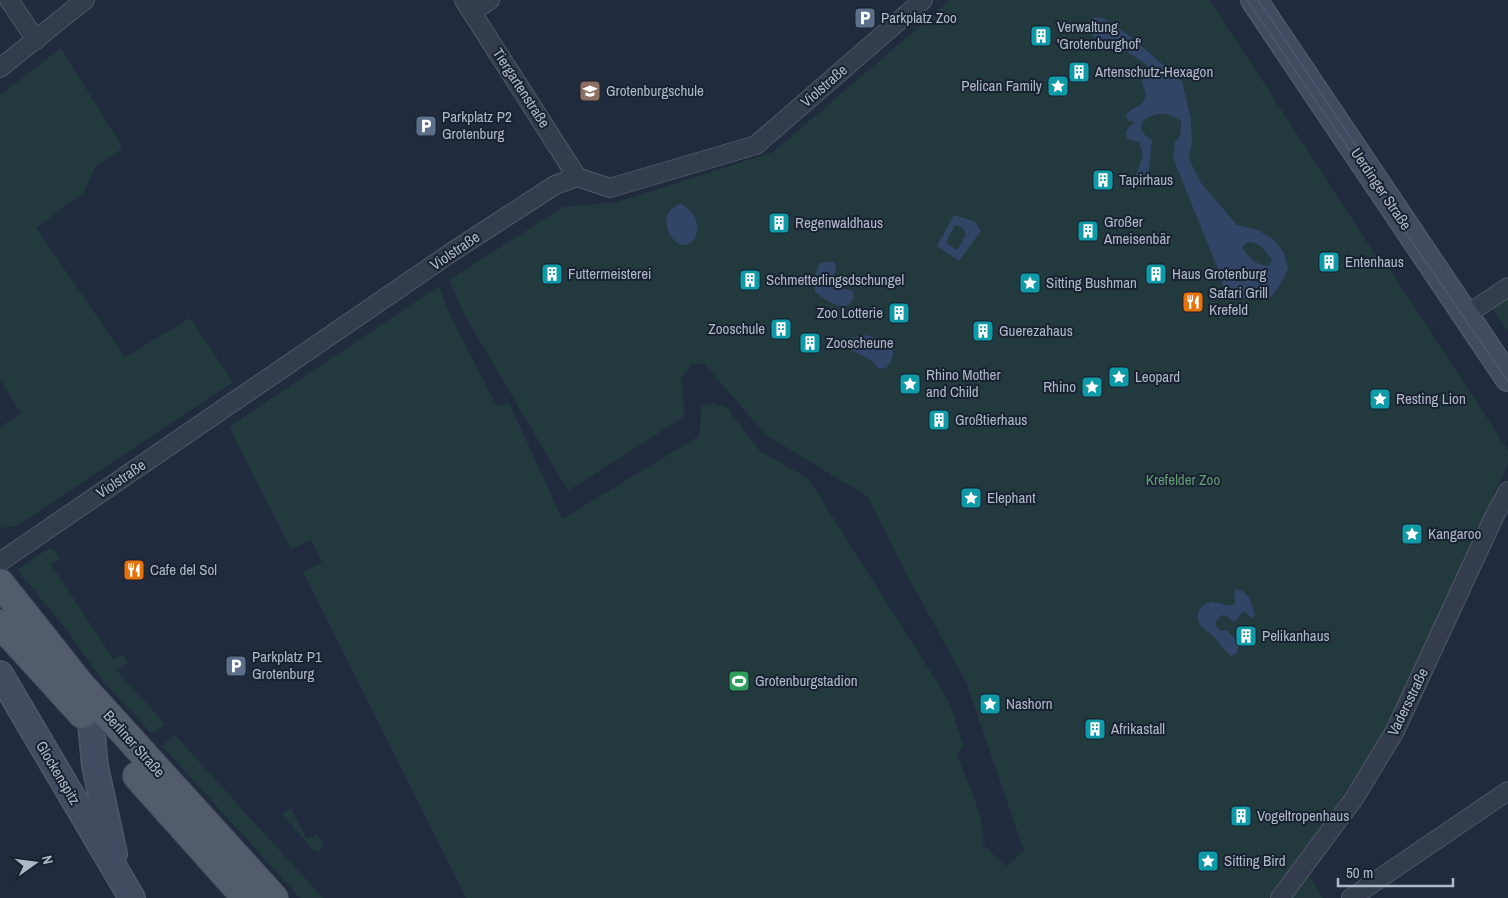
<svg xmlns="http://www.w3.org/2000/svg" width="1508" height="898" font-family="'Archivo Narrow',sans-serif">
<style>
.green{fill:#22393e}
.water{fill:#314566;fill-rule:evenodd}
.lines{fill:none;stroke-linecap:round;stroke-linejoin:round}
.street-casing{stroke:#4f5867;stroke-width:20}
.secondary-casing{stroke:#4f5867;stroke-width:28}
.primary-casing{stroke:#3d4656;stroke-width:30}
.street{stroke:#343d4d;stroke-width:18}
.secondary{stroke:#414c60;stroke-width:25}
.primary{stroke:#525c6d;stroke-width:28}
.tram{stroke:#556174;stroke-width:1}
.labels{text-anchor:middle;stroke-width:4;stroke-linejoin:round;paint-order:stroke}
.poi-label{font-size:15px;fill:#afb8c9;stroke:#192231;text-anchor:start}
.street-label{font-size:15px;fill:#afb8c9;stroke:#192231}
.park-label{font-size:15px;fill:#649c73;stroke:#192231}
</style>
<rect width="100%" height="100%" fill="#202b3d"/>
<g class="green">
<path d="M 950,0 L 1210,0 L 1380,262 L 1385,262 L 1508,450 L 1508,464 L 1391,722 L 1308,848 L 1269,898 L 466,898 L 303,572 L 322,562 L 311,540 L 291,549 L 229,427 L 439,286 L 452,319 L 497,406 L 509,402 L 562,519 L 699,436 L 701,406 L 714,403 L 727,408 L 760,451 L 808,478 L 949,701 L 963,745 L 957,755 C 966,779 987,821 983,845 L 1006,866 L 1024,851 L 966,682 L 908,577 L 868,497 L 766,435 L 704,364 L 692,364 L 681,379 L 685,416 L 568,491 L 464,314 L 449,280 L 563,207 L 617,202 L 773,152 Z"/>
<polygon points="61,48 123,148 96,166 83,193 36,228 125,357 190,318 233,382 17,526 0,528 0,427 21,413 0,380 0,95"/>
<polygon points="1508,296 1508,331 1491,307"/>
<polygon points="49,548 54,551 60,558 51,564 114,660 123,654 128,662 117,671 165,724 152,734 101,679 67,630 17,570"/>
<polygon points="175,735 323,898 300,898 162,746"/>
<polygon points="291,808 307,839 317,834 323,844 321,850 317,852 311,848 282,814"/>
<polygon points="1306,871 1323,898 1285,898"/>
</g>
<g class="water">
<path d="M 1094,17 L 1104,18 L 1131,37 L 1182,81 L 1191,120 L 1192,143 L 1189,159 L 1201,183 L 1237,225 L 1258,230 L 1274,240 L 1284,253 L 1288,268 L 1283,280 L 1272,296 L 1266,300 L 1242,298 L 1226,298 L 1220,274 L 1173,158 L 1175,142 L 1181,134 L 1181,121 C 1177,119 1173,116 1170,115 C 1152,110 1126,125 1152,140 L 1147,186 L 1137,187 L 1133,184 L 1143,155 L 1139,142 L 1130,140 L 1127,138 L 1126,132 L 1129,126 L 1134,124 L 1133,121 L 1128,121 L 1126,116 C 1131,106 1140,108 1144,100 C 1149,91 1140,85 1142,76 C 1142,73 1145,68 1147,65 L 1129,53 L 1095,38 L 1090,32 L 1089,24 ZM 1252,242 L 1262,247 L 1272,259 L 1269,266 C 1255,265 1249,258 1242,247 L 1246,243 Z"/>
<path d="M 681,204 C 693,210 703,226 694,239 C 679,262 648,213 681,204 Z"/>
<path d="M 954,215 L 974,221 L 981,231 L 959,261 L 937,246 ZM 955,225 L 963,228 L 966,235 L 957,250 L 946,243 Z"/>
<path d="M 833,261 L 836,265 C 833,280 832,289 851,290 L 854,295 C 849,318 826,300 815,292 C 813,281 815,273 820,263 Z"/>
<path d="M 862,335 C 881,336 906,348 886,368 L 879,369 L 871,360 L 851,350 L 849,343 L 852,338 Z"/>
<path d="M 1236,589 C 1250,591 1251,604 1255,615 L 1252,618 L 1244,611 L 1234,622 L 1227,616 L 1223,615 L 1219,617 L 1216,622 L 1217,628 L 1221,631 L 1227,630 L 1239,644 L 1237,653 L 1231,656 C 1224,650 1221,645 1215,638 C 1212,634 1207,632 1203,628 C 1195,620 1196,608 1207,603 C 1217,600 1225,607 1234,605 L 1235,601 L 1234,591 Z"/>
</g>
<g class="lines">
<g class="street-casing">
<g id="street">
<polyline points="9,0 36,40"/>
<polyline points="464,0 577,177"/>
<polyline points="472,12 490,0"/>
<polyline points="0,68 85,0"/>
<polyline points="1466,315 1508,287"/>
<polyline points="0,562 452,252 555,185 577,177 610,188 756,145 923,0"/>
<polyline points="1280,898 1353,800 1395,731 1495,515 1508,491"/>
<polyline points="1351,898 1508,791"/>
</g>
</g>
<g class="secondary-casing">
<g id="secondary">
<polyline points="1254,0 1508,378"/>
<polyline points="0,674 132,898"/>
<polyline points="82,693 91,724 95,766 114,854"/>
</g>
</g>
<g class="primary-casing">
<g id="primary">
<polyline points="0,583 80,684 274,898"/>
<polyline points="0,624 82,714"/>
<polyline points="137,776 246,898"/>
</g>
</g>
<use href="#street" class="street"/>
<use href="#secondary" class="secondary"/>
<use href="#primary" class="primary"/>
<g class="tram">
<polyline points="1247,0 1508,382"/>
<polyline points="1258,0 1402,214"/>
</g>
</g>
<defs>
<g id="parking-square" transform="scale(1.125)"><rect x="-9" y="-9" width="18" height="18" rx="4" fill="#5c6f8a" stroke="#192231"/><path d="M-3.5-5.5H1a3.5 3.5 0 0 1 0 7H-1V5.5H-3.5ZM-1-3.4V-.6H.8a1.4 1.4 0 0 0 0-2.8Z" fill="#fff"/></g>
<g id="building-square" transform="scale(1.125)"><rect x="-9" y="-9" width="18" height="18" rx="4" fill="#0f9aa8" stroke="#192231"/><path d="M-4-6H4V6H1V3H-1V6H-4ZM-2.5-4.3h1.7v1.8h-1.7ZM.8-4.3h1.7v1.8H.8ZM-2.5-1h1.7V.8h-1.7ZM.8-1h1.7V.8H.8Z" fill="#fff"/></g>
<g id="sight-square" transform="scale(1.125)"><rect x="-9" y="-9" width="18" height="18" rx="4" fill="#0f9aa8" stroke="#192231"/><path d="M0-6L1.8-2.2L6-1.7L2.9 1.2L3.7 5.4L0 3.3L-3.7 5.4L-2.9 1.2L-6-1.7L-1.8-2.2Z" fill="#fff"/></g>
<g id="school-square" transform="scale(1.125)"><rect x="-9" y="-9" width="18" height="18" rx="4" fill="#8d6e63" stroke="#192231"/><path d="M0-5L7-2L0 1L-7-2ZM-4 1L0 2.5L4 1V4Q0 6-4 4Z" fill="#fff"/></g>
<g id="restaurant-square" transform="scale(1.125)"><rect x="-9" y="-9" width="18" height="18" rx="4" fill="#e8710a" stroke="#192231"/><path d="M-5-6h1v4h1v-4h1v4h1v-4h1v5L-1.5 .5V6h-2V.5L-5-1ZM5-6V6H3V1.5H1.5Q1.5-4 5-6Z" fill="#fff"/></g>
<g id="stadium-square" transform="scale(1.125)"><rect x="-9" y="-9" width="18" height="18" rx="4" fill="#2e9e5b" stroke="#192231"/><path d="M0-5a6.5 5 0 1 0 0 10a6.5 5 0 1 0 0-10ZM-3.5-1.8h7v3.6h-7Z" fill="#fff"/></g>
</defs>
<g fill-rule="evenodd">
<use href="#parking-square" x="865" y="18"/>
<use href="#building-square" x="1041" y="36"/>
<use href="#building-square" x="1079" y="72"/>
<use href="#sight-square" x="1058" y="86"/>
<use href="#school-square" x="590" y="91"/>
<use href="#parking-square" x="426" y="126"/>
<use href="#building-square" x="1103" y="180"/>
<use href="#building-square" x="779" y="223"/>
<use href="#building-square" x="1088" y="231"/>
<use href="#building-square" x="1329" y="262"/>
<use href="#building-square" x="552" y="274"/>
<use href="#building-square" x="1156" y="274"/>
<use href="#building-square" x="750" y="280"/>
<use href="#sight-square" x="1030" y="283"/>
<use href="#restaurant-square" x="1193" y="302"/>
<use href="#building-square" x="899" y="313"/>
<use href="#building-square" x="781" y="329"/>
<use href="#building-square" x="983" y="331"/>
<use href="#building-square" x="810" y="343"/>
<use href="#sight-square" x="1119" y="377"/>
<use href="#sight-square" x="910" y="384"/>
<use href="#sight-square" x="1092" y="387"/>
<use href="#sight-square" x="1380" y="399"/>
<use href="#building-square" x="939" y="420"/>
<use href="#sight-square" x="971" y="498"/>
<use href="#sight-square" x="1412" y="534"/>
<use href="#restaurant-square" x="134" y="570"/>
<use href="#building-square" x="1246" y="636"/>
<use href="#parking-square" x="236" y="666"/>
<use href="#stadium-square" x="739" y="681"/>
<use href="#sight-square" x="990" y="704"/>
<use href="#building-square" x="1095" y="729"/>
<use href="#building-square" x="1241" y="816"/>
<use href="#sight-square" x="1208" y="861"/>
</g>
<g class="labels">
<g class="poi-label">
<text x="881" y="23">Parkplatz Zoo</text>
<text x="1057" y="32">Verwaltung<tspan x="1057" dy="17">'Grotenburghof'</tspan></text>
<text x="1095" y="77">Artenschutz-Hexagon</text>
<text x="1042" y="91" text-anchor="end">Pelican Family</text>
<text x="606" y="96">Grotenburgschule</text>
<text x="442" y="122">Parkplatz P2<tspan x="442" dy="17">Grotenburg</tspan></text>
<text x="1119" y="185">Tapirhaus</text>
<text x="1104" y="227">Großer<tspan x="1104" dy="17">Ameisenbär</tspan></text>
<text x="795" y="228">Regenwaldhaus</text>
<text x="1345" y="267">Entenhaus</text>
<text x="568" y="279">Futtermeisterei</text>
<text x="1172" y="279">Haus Grotenburg</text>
<text x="766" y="285">Schmetterlingsdschungel</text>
<text x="1046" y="288">Sitting Bushman</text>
<text x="1209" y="298">Safari Grill<tspan x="1209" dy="17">Krefeld</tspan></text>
<text x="883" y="318" text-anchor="end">Zoo Lotterie</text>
<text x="765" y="334" text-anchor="end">Zooschule</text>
<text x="999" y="336">Guerezahaus</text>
<text x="826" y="348">Zooscheune</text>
<text x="926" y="380">Rhino Mother<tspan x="926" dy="17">and Child</tspan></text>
<text x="1135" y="382">Leopard</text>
<text x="1076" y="392" text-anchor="end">Rhino</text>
<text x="1396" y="404">Resting Lion</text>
<text x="955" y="425">Großtierhaus</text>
<text x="987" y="503">Elephant</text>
<text x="1428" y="539">Kangaroo</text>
<text x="150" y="575">Cafe del Sol</text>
<text x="1262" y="641">Pelikanhaus</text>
<text x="252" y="662">Parkplatz P1<tspan x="252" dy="17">Grotenburg</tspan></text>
<text x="755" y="686">Grotenburgstadion</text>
<text x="1006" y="709">Nashorn</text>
<text x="1111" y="734">Afrikastall</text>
<text x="1257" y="821">Vogeltropenhaus</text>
<text x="1224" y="866">Sitting Bird</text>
</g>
<g class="street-label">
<text transform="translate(824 86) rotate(-41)" y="5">Violstraße</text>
<text transform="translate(521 88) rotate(57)" y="5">Tiergartenstraße</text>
<text transform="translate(1381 189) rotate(56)" y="5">Uerdinger Straße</text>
<text transform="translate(455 251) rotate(-34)" y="5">Violstraße</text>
<text transform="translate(121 479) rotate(-34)" y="5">Violstraße</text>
<text transform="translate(1408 702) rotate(-64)" y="5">Vadersstraße</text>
<text transform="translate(134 744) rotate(48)" y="5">Berliner Straße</text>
<text transform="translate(58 773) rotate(59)" y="5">Glockenspitz</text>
</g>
<g class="park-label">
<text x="1183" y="485">Krefelder Zoo</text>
</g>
</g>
<g transform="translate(35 863) rotate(76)" stroke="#192231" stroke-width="4" paint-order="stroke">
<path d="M0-4L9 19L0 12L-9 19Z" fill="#afb8c9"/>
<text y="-8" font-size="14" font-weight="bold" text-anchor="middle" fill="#afb8c9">N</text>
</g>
<path d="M1338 878v8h115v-8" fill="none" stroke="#afb8c9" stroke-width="2.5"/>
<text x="1346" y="878" font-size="15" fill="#afb8c9" stroke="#192231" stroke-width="4" paint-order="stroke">50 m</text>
</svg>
